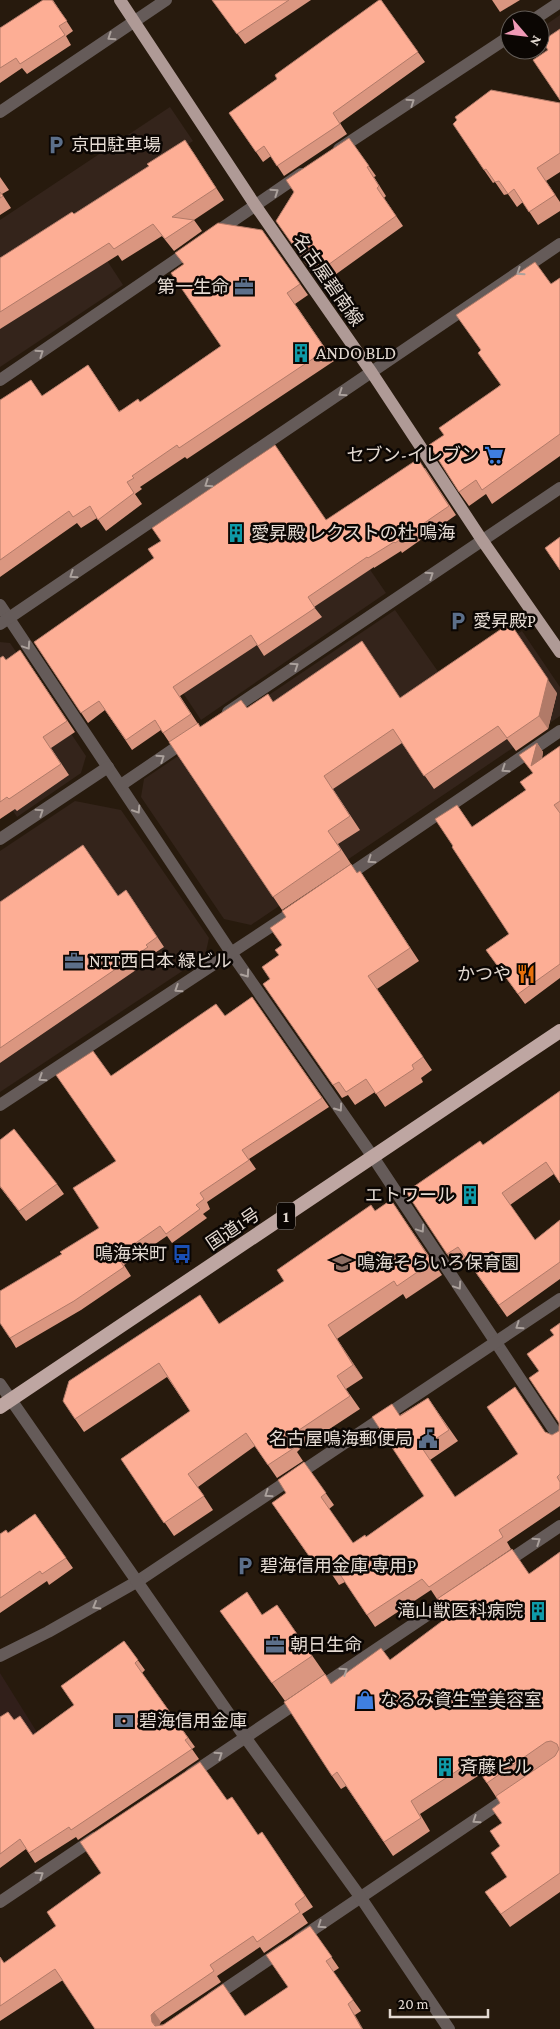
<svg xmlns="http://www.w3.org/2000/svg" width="560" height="2029" font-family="'Crimson Pro','Noto Sans JP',serif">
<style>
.industrial{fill:#34241b}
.education{fill:#311f1a}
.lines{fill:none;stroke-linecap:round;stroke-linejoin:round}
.minor{stroke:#655b59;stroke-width:12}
.tertiary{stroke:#655b59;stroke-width:12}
.primary{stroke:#af9a96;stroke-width:12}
.trunk{stroke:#bea6a2;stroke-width:14}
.wall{fill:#da9680}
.shaded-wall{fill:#b17a68}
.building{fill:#fdae95;stroke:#b17a68}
.oneway{stroke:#aba19c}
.labels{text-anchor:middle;stroke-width:5;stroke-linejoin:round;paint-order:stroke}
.shield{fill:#0b0603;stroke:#a39a94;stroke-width:1}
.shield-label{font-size:16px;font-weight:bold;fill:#e4dad2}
.poi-label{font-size:18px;fill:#e4dad2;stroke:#0b0603;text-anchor:start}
.street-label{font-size:18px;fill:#e4dad2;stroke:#0b0603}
</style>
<rect width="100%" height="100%" fill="#271a0d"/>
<g class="industrial">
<polygon points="560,15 560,79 540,50 540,29"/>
<polygon points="170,107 193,141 78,216 123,285 0,367 0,220"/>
<polygon points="334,517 386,593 201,720 149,642"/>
<polygon points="395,610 446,683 522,631 560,687 560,716 251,925 224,919 141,797 144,779"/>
<polygon points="0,642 10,643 86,756 81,773 17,817 0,791"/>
<polygon points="75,801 121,810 209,938 205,956 0,1092 0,851"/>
</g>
<polygon class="education" points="0,1673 48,1750 0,1782"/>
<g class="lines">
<g class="minor">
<polyline points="533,20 560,2"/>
<polyline points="0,112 166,0"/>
<polyline points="339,149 510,36"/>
<polyline points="215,233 301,174"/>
<polyline points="0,380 192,249"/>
<polyline points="0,605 232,954 373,1157 560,1439"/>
<polyline points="0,624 560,244"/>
<polyline points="228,712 560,488"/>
<polyline points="121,785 187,740"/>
<polyline points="0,839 108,767"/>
<polyline points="341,880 560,731"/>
<polyline points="0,1105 299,908"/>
<polyline points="502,1565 560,1526"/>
<polyline points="0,1656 48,1632 138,1581 560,1299"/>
<polyline points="191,1774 454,1597"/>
<polyline points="0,1902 95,1838"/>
<polyline points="299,1939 506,1799"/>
<polyline points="212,1998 283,1950"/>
</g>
<polyline class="tertiary" points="0,1384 245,1737 361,1898 449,2029"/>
<polyline class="primary" points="120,0 255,205 372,373 482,540 560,652"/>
<polyline class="trunk" points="0,1407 560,1031"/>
</g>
<g class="wall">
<polygon points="53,0 73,31 66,36 71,45 27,74 22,68 0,83 0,28"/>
<polygon points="212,0 311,0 245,44"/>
<polygon points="381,0 425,62 340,123 347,134 284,176 271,156 263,162 229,113 277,79"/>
<polygon points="492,0 520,0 500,12"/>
<polygon points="560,103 560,172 546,181 560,202 560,211 538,225 523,202 517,207 508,194 504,195 495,182 493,183 484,170"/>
<polygon points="349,138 376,176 374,177 386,196 384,198 403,226 321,285 276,221 294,192"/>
<polygon points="193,152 224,200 194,220 202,231 174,251 162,236 122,261 118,255 0,329 0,258 74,214"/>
<polygon points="0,177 9,190 2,194 11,208 0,215"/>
<polygon points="262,230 308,295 295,304 334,361 187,459 185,457 140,487 142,489 135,494 142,504 106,531 97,518 81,528 77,523 0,577 0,400 42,396 88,365 119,411 140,402 221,346 184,265 175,253"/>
<polygon points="560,278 560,456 492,504 486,494 469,506 459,492 444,435 500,385 551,284"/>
<polygon points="425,468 456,515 402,553 401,551 374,568 374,567 314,607 322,617 264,656 257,645 180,696 200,727 247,708 274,702 557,693 548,729 516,751 507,739 434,789 402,743 333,789 360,830 338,844 351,864 282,910 161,730 132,750 105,710 88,723 34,642 326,520"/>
<polygon points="20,650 75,732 51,748 69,775 17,811 15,809 0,819 0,658 6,660"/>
<polygon points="537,743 543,752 542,759 560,746 560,978 525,1004 486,950 509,934 453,846 457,805 472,827 526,790 533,774"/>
<polygon points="360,871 419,961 377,989 432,1070 421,1078 423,1082 385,1107 375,1092 355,1105 348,1095 342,1098 263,984 270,979 279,955 282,945 357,873"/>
<polygon points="126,890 164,947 153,954 155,957 0,1063 0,902 118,896"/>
<polygon points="252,997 329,1107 249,1159 256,1169 207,1202 210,1209 203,1214 207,1218 172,1243 167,1236 124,1265 131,1276 81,1310 16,1348 10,1338 62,1254 99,1228 116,1161 111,1076 225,1016"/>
<polygon points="560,1091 554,1174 510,1205 535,1240 560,1220 560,1279 507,1317 466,1259 455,1266 447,1254 483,1145"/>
<polygon points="0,1140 57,1184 64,1194 26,1221 0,1187"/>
<polygon points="391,1200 442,1275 406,1299 403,1294 337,1339 363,1378 346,1389 360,1409 302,1447 297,1452 303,1461 277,1478 255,1446 198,1487 213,1510 174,1536 121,1459 190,1411 167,1377 84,1432 75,1419 200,1295 219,1324 284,1281 375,1211"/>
<polygon points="560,1323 560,1506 507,1542 511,1549 437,1599 431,1590 375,1627 345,1582 339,1585 329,1570 322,1575 272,1503 286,1493 304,1462 334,1505 329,1509 353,1543 366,1537 424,1496 400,1415 428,1398 458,1441 430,1460 455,1497 518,1454 546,1432 552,1435 559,1431 559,1423 539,1371 554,1335"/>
<polygon points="35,1514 73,1568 49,1585 47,1581 0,1613 0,1534 8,1533"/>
<polygon points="560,1552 560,1892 510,1927 485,1892 507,1877 500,1846 502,1823 500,1803 481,1774 420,1814 430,1831 393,1856 346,1786 341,1789 332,1776 332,1684 390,1660 529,1574"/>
<polygon points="277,1605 325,1674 285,1701 220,1611 262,1615"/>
<polygon points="124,1641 145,1670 142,1673 195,1747 192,1749 199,1759 78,1840 76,1837 35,1863 26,1849 0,1868 0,1717 14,1720 33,1735 74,1705"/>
<polygon points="227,1800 258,1835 262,1832 313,1907 302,1914 308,1923 264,1953 260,1947 217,1976 221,1982 161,2022 159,2025 245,2016 288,1987 310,1926 339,1968 333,1972 361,2011 355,2015 95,2029 63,1980 0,2021 0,1957 4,1963 56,1926"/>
</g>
<g class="shaded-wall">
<polygon points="510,623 557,693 548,729 539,716"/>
<polygon points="537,743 543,752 538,775 531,766"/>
<polygon points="328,1325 337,1339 363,1378 353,1365"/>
<polygon points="348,2004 355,2015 363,2029 362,2029"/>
<polygon points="154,2012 161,2022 159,2026 159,2029 152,2022 151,2015"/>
</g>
<g class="building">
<polygon points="43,0 52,0 67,21 59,26 65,35 20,64 16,58 0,68 0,28"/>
<polygon points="212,0 289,0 237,34"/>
<polygon points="379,0 381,0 418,52 333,113 340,124 277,166 264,146 256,152 229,113 277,79 275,75"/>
<polygon points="560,29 560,100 533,60 548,50 542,41"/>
<polygon points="491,90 560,103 560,153 537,168 555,195 529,212 514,189 508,194 499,181 495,182 486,169 484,170 453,124 457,120 455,117"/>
<polygon points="349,138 369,166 367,167 379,186 377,188 396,216 314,275 276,221 294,192 286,180"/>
<polygon points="185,140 216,188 172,217 194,220 165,239 153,224 114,249 109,243 0,312 0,258 72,212 74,214 149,166 147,164"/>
<polygon points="0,192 3,196 0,198"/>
<polygon points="218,223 262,230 300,284 287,293 326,350 179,448 177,445 132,476 134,478 127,482 134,493 98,520 90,506 73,517 69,511 0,560 0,400 31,380 42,396 88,365 119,412 138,399 140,402 221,346 171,273 184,264 175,253"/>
<polygon points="535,262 551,284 560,278 560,434 482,490 476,480 459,492 429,445 444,435 439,428 501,385 478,353 481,350 456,315"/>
<polygon points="275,445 326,520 418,459 449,506 395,543 394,542 368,558 367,557 308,597 315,608 258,646 251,635 173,687 191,714 163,733 155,720 126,740 99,701 81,713 34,642 154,558 148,549 161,541 152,528"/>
<polygon points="560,537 560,570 545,548"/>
<polygon points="510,623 548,679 539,716 507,738 498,726 424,776 393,729 324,776 350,816 328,831 341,850 273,897 169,742 198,723 200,727 241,700 247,708 268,694 273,702 362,641 400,698"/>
<polygon points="20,650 67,721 43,737 61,764 9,799 7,797 0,802 0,658 3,656 6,660"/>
<polygon points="537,743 531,766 560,746 560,801 554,805 560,813 560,964 518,994 486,950 509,934 452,847 453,846 435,819 457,805 472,827 526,790 520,782 533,773 519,755"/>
<polygon points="83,845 118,896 126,890 157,937 146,945 148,947 0,1048 0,902"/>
<polygon points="351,864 357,873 360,871 410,948 368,976 423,1057 412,1065 414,1069 376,1094 366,1079 346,1092 339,1082 333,1085 263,984 270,979 262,967 279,955 275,950 282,945 270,928 286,917 282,911"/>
<polygon points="252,997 322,1098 242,1150 249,1160 200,1193 204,1199 196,1205 200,1209 166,1234 160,1226 117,1256 124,1267 74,1301 10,1338 0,1323 0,1291 62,1254 60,1252 99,1228 73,1188 116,1161 56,1075 93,1051 111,1076 216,1004 225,1016"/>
<polygon points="560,1091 560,1183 546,1162 502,1193 535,1240 560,1220 560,1262 499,1305 458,1247 447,1254 406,1192 480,1141 483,1145"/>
<polygon points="14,1129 57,1184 19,1211 0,1186 0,1140"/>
<polygon points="391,1200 432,1262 397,1286 394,1281 328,1325 353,1365 337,1376 350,1396 293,1434 288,1439 294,1448 268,1465 246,1433 188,1474 204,1496 164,1523 121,1459 190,1411 159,1363 75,1419 63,1401 69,1381 200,1295 219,1324 284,1281 277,1270 371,1205 375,1211"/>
<polygon points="560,1323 560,1474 557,1477 560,1482 560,1489 499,1530 503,1537 429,1587 422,1579 367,1615 337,1570 331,1573 321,1558 314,1563 272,1503 286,1493 278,1480 304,1462 326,1493 321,1497 353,1543 365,1535 366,1537 424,1496 372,1417 392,1404 400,1416 428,1398 449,1430 422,1448 455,1497 518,1454 487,1407 515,1387 545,1432 552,1435 559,1431 559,1423 529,1378 539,1371 527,1354 554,1335 550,1330"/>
<polygon points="35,1514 66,1558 42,1574 40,1571 0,1598 0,1534 6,1530 8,1533"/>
<polygon points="512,1549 529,1574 560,1552 560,1873 501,1914 485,1892 507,1877 491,1853 500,1846 490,1831 502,1823 492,1809 500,1803 496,1796 555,1756 559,1749 557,1744 551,1741 546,1742 487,1783 472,1761 411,1801 421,1818 384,1842 337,1772 332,1776 284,1702 325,1674 331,1684 381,1648 390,1660 449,1616 437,1599"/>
<polygon points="247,1592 262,1615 277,1605 312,1656 272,1683 220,1611"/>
<polygon points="124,1641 138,1660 135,1663 188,1738 185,1740 192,1749 71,1830 69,1827 29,1853 20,1839 0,1854 0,1717 8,1712 14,1720 20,1716 33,1735 74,1705 61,1686"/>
<polygon points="200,1762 227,1800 232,1797 258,1835 262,1832 305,1896 295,1904 300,1912 257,1942 253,1936 210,1965 214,1971 154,2012 151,2015 152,2022 155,2026 163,2025 223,1984 245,2016 288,1987 266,1955 310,1926 332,1957 326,1961 353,2000 348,2004 362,2029 95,2029 55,1969 0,2006 0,1957 4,1963 56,1926 47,1912 101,1873 80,1842"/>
</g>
<defs><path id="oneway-chevron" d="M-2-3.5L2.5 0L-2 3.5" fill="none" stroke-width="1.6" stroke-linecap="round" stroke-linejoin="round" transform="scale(1.25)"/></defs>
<g class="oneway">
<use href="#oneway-chevron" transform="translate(111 37) rotate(146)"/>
<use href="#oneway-chevron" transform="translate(411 102) rotate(-34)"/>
<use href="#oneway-chevron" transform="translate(275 192) rotate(-34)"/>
<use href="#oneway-chevron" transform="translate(520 272) rotate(146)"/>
<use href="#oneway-chevron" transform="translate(40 353) rotate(-34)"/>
<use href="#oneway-chevron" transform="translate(342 393) rotate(146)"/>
<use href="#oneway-chevron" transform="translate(208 484) rotate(146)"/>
<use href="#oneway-chevron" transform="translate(73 575) rotate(146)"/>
<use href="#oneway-chevron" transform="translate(430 575) rotate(-34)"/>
<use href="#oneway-chevron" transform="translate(27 646) rotate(56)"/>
<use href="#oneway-chevron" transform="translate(295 666) rotate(-34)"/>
<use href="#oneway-chevron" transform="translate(161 758) rotate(-34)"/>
<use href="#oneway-chevron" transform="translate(505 769) rotate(146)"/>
<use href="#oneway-chevron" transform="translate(137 810) rotate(57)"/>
<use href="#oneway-chevron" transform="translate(40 812) rotate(-34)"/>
<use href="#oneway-chevron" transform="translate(371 860) rotate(146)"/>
<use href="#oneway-chevron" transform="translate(246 974) rotate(55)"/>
<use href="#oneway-chevron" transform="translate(178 989) rotate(147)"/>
<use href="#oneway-chevron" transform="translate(42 1078) rotate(147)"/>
<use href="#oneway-chevron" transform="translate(339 1108) rotate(55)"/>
<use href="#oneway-chevron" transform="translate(421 1229) rotate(56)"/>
<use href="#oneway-chevron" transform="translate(458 1286) rotate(56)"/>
<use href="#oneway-chevron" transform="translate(519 1326) rotate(146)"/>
<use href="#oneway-chevron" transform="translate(268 1494) rotate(146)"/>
<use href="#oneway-chevron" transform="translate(537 1541) rotate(-34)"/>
<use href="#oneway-chevron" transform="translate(96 1606) rotate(150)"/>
<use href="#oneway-chevron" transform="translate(344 1671) rotate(-34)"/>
<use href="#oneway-chevron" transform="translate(219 1755) rotate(-34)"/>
<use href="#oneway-chevron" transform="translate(476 1820) rotate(146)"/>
<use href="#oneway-chevron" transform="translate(40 1875) rotate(-34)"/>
<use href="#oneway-chevron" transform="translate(321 1925) rotate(146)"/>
</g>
<defs>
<g id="parking-bare" transform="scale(1.5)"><path d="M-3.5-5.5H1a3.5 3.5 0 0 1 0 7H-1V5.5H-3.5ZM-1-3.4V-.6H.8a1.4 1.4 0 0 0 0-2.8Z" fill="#5c6f8a" stroke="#0b0603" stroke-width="2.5" paint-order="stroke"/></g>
<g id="office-bare" transform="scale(1.5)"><path d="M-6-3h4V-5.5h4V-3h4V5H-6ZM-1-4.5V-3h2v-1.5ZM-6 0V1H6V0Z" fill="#5c6f8a" stroke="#0b0603" stroke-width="2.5" paint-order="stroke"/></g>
<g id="building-bare" transform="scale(1.5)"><path d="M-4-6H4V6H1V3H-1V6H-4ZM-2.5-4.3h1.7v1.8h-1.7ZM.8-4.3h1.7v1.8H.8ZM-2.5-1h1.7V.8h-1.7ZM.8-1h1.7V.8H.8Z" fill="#0f9aa8" stroke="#0b0603" stroke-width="2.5" paint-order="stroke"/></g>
<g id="supermarket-bare" transform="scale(1.5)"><path d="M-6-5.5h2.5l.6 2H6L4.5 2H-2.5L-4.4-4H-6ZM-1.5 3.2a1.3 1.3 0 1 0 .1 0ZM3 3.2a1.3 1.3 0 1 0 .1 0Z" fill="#3f7fe0" stroke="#0b0603" stroke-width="2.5" paint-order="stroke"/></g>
<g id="restaurant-bare" transform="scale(1.5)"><path d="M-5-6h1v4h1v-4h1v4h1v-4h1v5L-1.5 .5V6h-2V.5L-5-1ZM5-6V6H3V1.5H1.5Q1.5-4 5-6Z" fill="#e8710a" stroke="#0b0603" stroke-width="2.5" paint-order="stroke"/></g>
<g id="bus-bare" transform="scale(1.5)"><path d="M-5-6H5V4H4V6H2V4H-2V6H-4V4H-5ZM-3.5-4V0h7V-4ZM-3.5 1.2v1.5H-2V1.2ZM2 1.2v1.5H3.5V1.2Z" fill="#1a4fb4" stroke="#0b0603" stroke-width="2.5" paint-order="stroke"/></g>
<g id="school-bare" transform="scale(1.5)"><path d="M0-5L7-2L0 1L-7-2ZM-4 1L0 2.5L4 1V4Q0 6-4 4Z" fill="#8d6e63" stroke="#0b0603" stroke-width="2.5" paint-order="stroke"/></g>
<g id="civic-bare" transform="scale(1.5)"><path d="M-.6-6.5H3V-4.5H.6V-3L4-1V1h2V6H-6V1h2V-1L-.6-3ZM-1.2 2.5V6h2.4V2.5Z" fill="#5c6f8a" stroke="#0b0603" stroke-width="2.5" paint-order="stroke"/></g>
<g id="shop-bare" transform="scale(1.5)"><path d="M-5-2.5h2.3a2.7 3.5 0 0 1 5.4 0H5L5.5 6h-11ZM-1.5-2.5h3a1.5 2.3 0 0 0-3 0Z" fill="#3f7fe0" stroke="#0b0603" stroke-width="2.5" paint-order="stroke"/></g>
<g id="bank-bare" transform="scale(1.5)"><path d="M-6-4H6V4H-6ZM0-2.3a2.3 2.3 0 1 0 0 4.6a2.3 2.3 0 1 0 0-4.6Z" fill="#5c6f8a" stroke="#0b0603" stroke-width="2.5" paint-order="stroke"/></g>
</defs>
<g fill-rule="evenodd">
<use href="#parking-bare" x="56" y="145"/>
<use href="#office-bare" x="244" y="287"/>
<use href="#building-bare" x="301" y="353"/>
<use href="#supermarket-bare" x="494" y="455"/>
<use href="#building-bare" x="236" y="533"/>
<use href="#parking-bare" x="458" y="621"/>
<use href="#office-bare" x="74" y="961"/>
<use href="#restaurant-bare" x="526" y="974"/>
<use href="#building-bare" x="470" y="1195"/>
<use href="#bus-bare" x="182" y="1254"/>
<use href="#school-bare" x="342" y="1263"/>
<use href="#civic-bare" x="428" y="1439"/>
<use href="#parking-bare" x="245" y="1566"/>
<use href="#building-bare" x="538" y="1611"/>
<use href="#office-bare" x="275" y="1645"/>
<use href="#shop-bare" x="365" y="1700"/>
<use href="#bank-bare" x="124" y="1721"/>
<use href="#building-bare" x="445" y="1767"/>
</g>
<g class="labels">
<rect class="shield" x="277" y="1202.5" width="18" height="27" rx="4"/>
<g class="shield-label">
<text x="286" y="1222">1</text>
</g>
<g class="poi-label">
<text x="71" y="151">京田駐車場</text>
<text x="229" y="293" text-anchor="end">第一生命</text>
<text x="316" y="359">ANDO BLD</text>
<text x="479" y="461" text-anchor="end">セブン-イレブン</text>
<text x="251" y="539">愛昇殿 レクストの杜 鳴海</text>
<text x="473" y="627">愛昇殿P</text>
<text x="89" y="967">NTT西日本 緑ビル</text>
<text x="511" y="980" text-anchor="end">かつや</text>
<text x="455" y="1201" text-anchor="end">エトワール</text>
<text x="167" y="1260" text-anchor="end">鳴海栄町</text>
<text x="357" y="1269">鳴海そらいろ保育園</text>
<text x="413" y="1445" text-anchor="end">名古屋鳴海郵便局</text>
<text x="260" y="1572">碧海信用金庫 専用P</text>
<text x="523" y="1617" text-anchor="end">滝山獣医科病院</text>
<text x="290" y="1651">朝日生命</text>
<text x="380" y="1706">なるみ資生堂美容室</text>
<text x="139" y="1727">碧海信用金庫</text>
<text x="460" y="1773">斉藤ビル</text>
</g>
<g class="street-label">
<text transform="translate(328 280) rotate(55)" y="6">名古屋碧南線</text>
<text transform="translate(233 1229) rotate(-34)" y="6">国道1号</text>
</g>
</g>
<g transform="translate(525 35) rotate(118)"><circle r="24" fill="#0b0603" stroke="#625b56"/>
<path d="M0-4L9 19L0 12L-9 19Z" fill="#f09ab6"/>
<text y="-8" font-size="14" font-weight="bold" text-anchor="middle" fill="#e4dad2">N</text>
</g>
<path d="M390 2009v8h98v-8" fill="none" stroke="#e4dad2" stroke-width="2.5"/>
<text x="398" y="2009" font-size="15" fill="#e4dad2" stroke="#0b0603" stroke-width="4" paint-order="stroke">20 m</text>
</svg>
